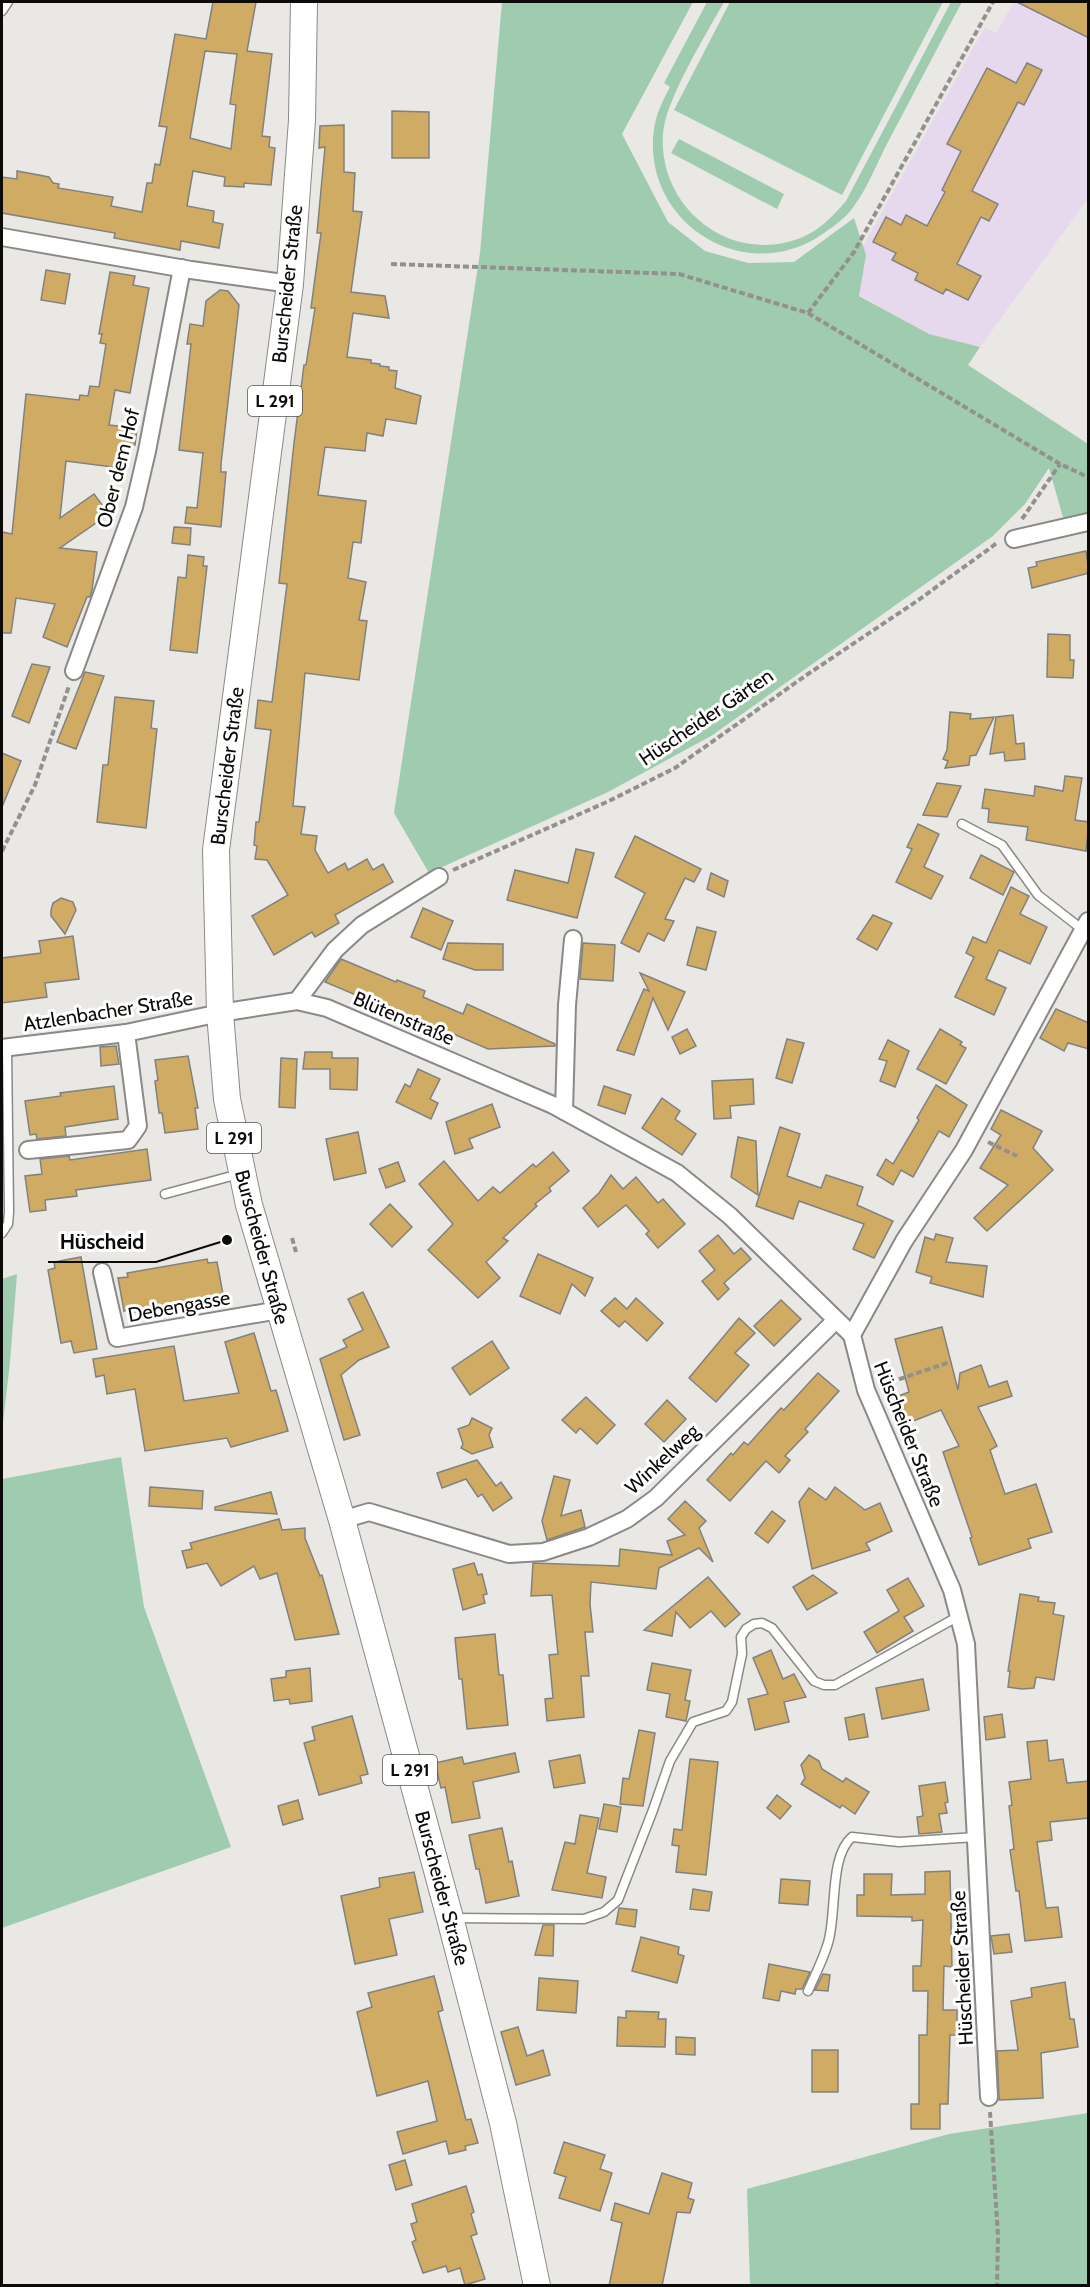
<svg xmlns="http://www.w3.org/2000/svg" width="1090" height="2287" font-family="Cabin,sans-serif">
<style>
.education{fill:#e7d9ed}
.green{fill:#9fcbae}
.building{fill:#cfab64;stroke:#83817e;stroke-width:1.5;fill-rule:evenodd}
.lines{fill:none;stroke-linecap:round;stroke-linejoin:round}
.service-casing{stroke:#8b8986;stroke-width:11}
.minor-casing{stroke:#8b8986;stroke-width:20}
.primary-casing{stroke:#8b8986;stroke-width:28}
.path{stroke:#92918e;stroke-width:4;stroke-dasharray:6 3;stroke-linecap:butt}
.service{stroke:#fff;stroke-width:8}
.minor{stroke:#fff;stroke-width:16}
.primary{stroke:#fff;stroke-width:26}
.labels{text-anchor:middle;stroke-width:6;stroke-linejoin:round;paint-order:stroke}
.shield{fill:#fff;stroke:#555454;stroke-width:1.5}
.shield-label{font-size:18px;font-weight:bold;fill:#0c0b0a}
.street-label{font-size:20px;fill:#0c0b0a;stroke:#fff}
.leader{fill:none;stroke:#0c0b0a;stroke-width:2}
.callout-dot{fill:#0c0b0a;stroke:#fff;stroke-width:2}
.callout-label{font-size:21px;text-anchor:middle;font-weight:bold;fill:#0c0b0a;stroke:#fff;stroke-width:6;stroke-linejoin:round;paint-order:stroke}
</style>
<rect width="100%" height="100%" fill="#eae8e5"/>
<polygon class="education" points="1014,2 1088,2 1088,199 980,347 929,334 859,295 866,255 863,246 985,27 996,33"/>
<g class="green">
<polygon points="502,2 693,2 622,134 668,222 705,251 748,263 794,262 854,218 866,255 859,296 929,334 980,347 968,365 1088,444 1088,516 1064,521 1049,468 1025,504 993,536 711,736 608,792 429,873 394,813 480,253"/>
<path d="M 707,2 L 724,2 C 707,33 665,100 663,134 C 658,210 734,268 805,236 C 822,228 834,215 846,201 L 951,2 L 962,2 C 937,48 913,95 888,142 C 877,163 868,187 854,206 C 847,217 834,226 824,233 C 746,289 641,223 654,129 C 656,114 663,100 670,87 L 664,83 Z"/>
<polygon points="730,2 943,2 842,195 674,110"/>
<polygon points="679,139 784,194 777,209 671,153"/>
<polygon points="17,1274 10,1362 2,1432 2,1279"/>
<polygon points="121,1457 144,1607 231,1847 2,1928 2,1479"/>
<polygon points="1088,2113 1088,2285 750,2285 747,2189 949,2134"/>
</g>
<g class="building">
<path d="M 213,2 L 256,2 L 247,51 L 272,54 L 262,136 L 270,137 L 269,147 L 275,148 L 271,185 L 244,183 L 244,187 L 224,186 L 225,177 L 193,171 L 187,206 L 214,211 L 213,222 L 223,224 L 219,248 L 181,241 L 180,250 L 114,238 L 115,233 L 2,213 L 2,177 L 17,179 L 17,171 L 49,177 L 53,183 L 59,184 L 58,188 L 113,197 L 111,206 L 142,212 L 147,183 L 152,183 L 155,164 L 160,165 L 167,127 L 159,126 L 175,34 L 206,39 ZM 205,51 L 237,54 L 230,104 L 236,105 L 231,149 L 190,138 Z"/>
<polygon points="1017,2 1089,2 1089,38"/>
<polygon points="1027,63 1042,70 1024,105 1018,102 972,191 998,204 989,221 981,217 957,264 981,276 968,300 946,289 943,294 915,280 918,273 892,260 896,253 873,242 886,217 901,225 906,215 927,226 945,192 942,190 961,151 947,144 987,68 1016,83"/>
<polygon points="392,111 429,112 429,158 392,158"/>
<polygon points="344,125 344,172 355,173 353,211 362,212 351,292 385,296 389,318 353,313 347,357 371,360 371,363 380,364 380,366 389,367 389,370 397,371 395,388 421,396 416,424 386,419 383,436 367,433 365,451 325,447 318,495 366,501 361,543 353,542 348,578 366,582 359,620 367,621 359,680 305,673 293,806 305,807 301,834 317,836 315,850 328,873 345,863 348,870 367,859 373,870 383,864 393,882 335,915 339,923 315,937 312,932 274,955 252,916 288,895 267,860 255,859 257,846 254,845 256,822 259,822 271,730 255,728 258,700 272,702 287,584 279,583 294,443 304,365 306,365 315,308 311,308 321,233 317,233 325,147 319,148 320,126"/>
<polygon points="46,270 70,274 65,304 41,300"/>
<polygon points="110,272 135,276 133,285 149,288 130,393 115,390 109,425 137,428 135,445 131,444 129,456 120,468 66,461 60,518 94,494 109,514 60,548 97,552 92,590 90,597 87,597 67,647 43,637 55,604 16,598 11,633 2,633 2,532 12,534 26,394 79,400 80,395 88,396 90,386 99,387 106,344 100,343 102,334 99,334"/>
<polygon points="220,290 228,291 239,305 221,464 221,472 226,472 221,527 185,523 187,507 197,508 203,453 179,450 191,344 187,344 190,324 203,326 206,301"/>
<polygon points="174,527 191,528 190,545 172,543"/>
<polygon points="1086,551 1089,573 1032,588 1028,568 1037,566 1036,562"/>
<polygon points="188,555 204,557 203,566 207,566 197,653 170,650 178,577 186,578"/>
<polygon points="1048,634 1070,635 1070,660 1074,660 1073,678 1047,677"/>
<polygon points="32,664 50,667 29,723 12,716"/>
<polygon points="85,672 104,676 76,749 57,742"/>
<polygon points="115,697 154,701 151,728 157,729 146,828 97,822 103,765 108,765"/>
<polygon points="950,712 971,714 970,719 994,717 976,755 970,756 969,765 945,768 948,761 943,759 947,750"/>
<polygon points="1013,715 1016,744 1024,743 1025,759 1005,761 1004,752 990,754 996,717"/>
<polygon points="2,753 21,761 2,807"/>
<polygon points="1065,776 1082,778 1075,820 1089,822 1086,851 1026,840 1028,827 988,822 989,809 982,808 985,789 1034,796 1035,786 1063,791"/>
<polygon points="937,783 961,786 947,817 923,815"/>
<polygon points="918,824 939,834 924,867 943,876 931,899 896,882 912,849 907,847"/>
<polygon points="635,836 701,869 694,882 685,878 665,919 674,921 664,941 648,933 639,952 621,943 645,893 615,877"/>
<polygon points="576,849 594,853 577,918 507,900 515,870 568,883"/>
<polygon points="981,855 1014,872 1003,895 970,878"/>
<polygon points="711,873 728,881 724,897 707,889"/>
<polygon points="1011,887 1029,896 1020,914 1047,927 1030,964 999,950 986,979 1006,988 994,1015 955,997 974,957 966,953 973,937 986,943"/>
<polygon points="61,898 73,902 76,910 65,934 51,916 51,910 53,903"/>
<polygon points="423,908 453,921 441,950 411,937"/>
<polygon points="873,915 892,923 877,950 857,939"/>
<polygon points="697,927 716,932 706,970 687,965"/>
<polygon points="73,936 79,979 45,983 47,997 2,1003 2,958 41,953 39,941"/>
<polygon points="448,943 503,944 503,970 475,970 443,959"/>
<polygon points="583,943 615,945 613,981 580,979"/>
<polygon points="341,959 396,982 397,980 425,991 423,997 463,1014 467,1004 555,1044 555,1046 488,1049 426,1022 424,1028 393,1015 394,1011 325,982"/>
<polygon points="640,973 685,992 668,1030 653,998 634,1055 617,1050 644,989 649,991"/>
<polygon points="1056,1009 1089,1023 1089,1049 1068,1043 1064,1051 1040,1038"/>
<polygon points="687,1029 696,1046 680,1054 672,1037"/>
<polygon points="940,1029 962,1042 960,1045 966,1048 946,1084 917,1069"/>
<polygon points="787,1039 804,1043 792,1083 776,1078"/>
<polygon points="888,1040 909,1051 895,1087 880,1081 887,1061 879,1059"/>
<polygon points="116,1046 119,1064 101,1066 100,1047"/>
<polygon points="305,1052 332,1052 332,1058 358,1058 357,1090 330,1089 330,1069 303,1069"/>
<polygon points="188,1056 198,1108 195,1108 198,1129 165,1133 162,1113 159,1113 155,1081 158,1080 155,1060"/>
<polygon points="281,1058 297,1059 295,1108 279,1107"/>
<polygon points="418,1069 440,1079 430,1099 438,1103 431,1119 396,1102 405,1084 410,1087"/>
<polygon points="753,1079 754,1104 730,1106 731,1118 714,1119 712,1081"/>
<polygon points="936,1085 967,1105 949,1137 939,1131 913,1177 901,1170 893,1185 877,1175 886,1159 893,1164 919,1120 917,1118"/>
<polygon points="114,1086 118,1119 65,1127 66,1136 37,1139 36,1134 30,1135 25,1101 61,1096 60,1093"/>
<polygon points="604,1086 631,1095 625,1114 598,1105"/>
<polygon points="662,1098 680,1111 675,1119 696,1134 682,1155 642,1128"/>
<polygon points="492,1104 500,1127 469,1139 473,1148 455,1154 446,1122"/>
<polygon points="1001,1110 1042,1131 1033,1148 1053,1170 987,1231 974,1218 1008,1185 980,1168 1001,1135 991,1129"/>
<polygon points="780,1127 800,1134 787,1176 821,1188 826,1175 863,1187 857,1205 893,1221 874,1258 853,1249 864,1224 799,1201 793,1219 756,1206"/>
<polygon points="358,1132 366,1173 334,1180 326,1139"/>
<polygon points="738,1137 756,1141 758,1195 731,1177"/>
<polygon points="147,1149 151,1180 76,1190 77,1196 45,1200 46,1210 30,1212 25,1176 42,1174 40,1159 69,1156 70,1160"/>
<polygon points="553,1152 569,1171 549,1188 551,1191 535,1204 537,1206 503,1238 508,1241 486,1262 500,1278 478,1298 428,1250 453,1224 419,1184 444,1161 478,1201 493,1187 500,1193 533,1164 536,1167"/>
<polygon points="398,1162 405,1181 386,1188 379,1169"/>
<polygon points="611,1175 623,1189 636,1177 658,1203 663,1199 685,1224 658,1248 646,1234 649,1231 626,1205 598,1227 583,1208 599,1193"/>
<polygon points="390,1204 412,1227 392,1247 370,1224"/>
<polygon points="936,1234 953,1238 946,1262 987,1266 983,1297 930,1283 932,1277 916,1272 925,1237 934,1240"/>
<polygon points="718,1235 734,1254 741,1248 751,1259 724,1283 729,1289 718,1300 702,1281 715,1270 699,1251"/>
<polygon points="538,1254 593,1278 585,1296 572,1284 560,1314 520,1296"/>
<polygon points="81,1257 97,1349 74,1353 71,1341 61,1343 48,1270 55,1268 54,1262"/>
<polygon points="207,1259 208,1263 217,1262 223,1294 213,1295 214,1298 154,1309 134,1312 133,1309 124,1311 118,1278 128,1277 127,1273"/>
<polygon points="363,1292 389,1347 359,1360 341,1375 360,1435 344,1440 320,1359 347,1347 343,1340 363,1330 348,1299"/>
<polygon points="615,1298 627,1309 636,1298 663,1323 647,1341 625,1321 619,1327 601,1311"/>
<polygon points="781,1300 801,1319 774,1346 754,1326"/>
<polygon points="739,1318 755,1333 735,1353 749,1365 716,1402 689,1378"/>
<polygon points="942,1327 958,1390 960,1373 981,1365 989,1387 1007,1381 1012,1396 978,1407 997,1446 990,1450 1005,1494 1036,1484 1052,1532 1028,1539 1031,1548 979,1565 970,1538 972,1537 943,1452 959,1446 941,1410 906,1424 896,1397 909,1392 895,1339"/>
<polygon points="254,1333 271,1391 276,1390 288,1431 231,1447 227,1438 145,1451 135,1389 107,1394 104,1375 96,1377 93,1359 174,1346 184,1401 239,1393 225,1342"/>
<polygon points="492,1341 509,1368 470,1395 452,1368"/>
<polygon points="818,1373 839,1391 805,1429 808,1432 785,1456 790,1460 779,1473 766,1461 730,1501 707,1480 731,1453 733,1455 744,1442 748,1445 781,1408 784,1410"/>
<polygon points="586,1397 615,1425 597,1444 580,1428 576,1433 562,1420"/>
<polygon points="667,1400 686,1419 664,1442 645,1424"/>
<polygon points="472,1418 492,1428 489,1435 493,1447 472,1454 461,1448 463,1444 458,1429 469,1425"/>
<polygon points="477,1460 496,1486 501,1482 512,1498 493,1511 482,1494 478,1497 466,1479 442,1488 437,1473"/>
<polygon points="554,1476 570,1480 561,1516 581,1510 585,1527 547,1540 542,1521"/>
<polygon points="150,1487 203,1491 202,1509 149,1506"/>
<polygon points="835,1487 865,1510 880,1503 892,1531 866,1543 870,1550 812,1569 799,1502 809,1488 826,1500"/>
<polygon points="271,1492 277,1514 215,1510 215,1507"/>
<polygon points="685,1501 706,1521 699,1528 713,1562 699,1548 659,1568 656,1589 591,1582 590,1604 593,1632 585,1632 589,1676 581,1676 584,1717 547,1721 545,1699 553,1698 549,1655 558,1654 552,1595 531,1596 533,1563 619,1566 620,1549 672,1555 667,1541 685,1535 668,1519"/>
<polygon points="772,1511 785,1521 768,1543 755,1533"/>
<polygon points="279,1519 282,1530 305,1528 305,1538 320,1576 322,1575 339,1634 295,1640 277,1573 260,1579 254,1566 221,1586 207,1563 187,1568 182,1551 192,1549 190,1543"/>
<polygon points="474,1563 478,1575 482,1574 487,1594 483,1595 485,1603 463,1610 453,1569"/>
<polygon points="813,1575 837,1593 807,1610 793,1587"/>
<polygon points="708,1577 740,1614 725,1627 711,1611 690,1628 676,1612 672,1636 644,1630"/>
<polygon points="908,1578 924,1606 904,1617 913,1631 877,1653 864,1632 899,1611 887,1590"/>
<polygon points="1020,1594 1039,1597 1038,1601 1055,1603 1053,1614 1064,1616 1054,1680 1036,1677 1034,1688 1022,1689 1008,1687 1010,1671 1008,1671"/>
<polygon points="495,1634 499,1675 503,1675 508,1725 467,1729 462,1679 459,1679 455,1638"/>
<polygon points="771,1650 783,1679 794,1674 806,1697 784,1702 789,1722 755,1730 748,1699 768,1694 753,1658"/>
<polygon points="652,1663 691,1670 685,1700 690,1701 686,1721 666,1717 670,1694 647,1690"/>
<polygon points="310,1668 312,1701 290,1704 289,1699 274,1701 271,1679 286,1677 286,1671"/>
<polygon points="923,1679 929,1710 882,1719 876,1688"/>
<polygon points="864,1714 868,1737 849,1740 845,1718"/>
<polygon points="1002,1714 1005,1737 986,1740 984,1717"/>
<polygon points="352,1716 368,1774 360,1776 362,1783 319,1795 304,1743 315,1740 312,1727"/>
<polygon points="639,1730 655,1733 643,1806 620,1804 623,1778 629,1779"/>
<polygon points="1047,1740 1049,1761 1063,1759 1067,1783 1089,1781 1089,1818 1050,1822 1052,1840 1037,1842 1046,1908 1058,1907 1062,1937 1025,1941 1019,1891 1016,1891 1010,1850 1014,1849 1009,1806 1012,1805 1009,1782 1031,1779 1027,1742"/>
<polygon points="515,1753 519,1772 473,1782 480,1818 452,1823 445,1787 441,1788 435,1763 462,1757 464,1764"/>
<polygon points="580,1755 585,1783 554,1788 549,1761"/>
<polygon points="809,1755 819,1761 822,1769 843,1782 846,1778 869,1792 855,1814 842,1805 840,1808 801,1784 805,1778 801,1765"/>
<polygon points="690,1759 718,1762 706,1875 676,1872 679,1846 672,1845 674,1829 682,1830"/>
<polygon points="945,1782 948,1802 945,1803 947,1813 939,1814 942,1832 919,1834 917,1817 923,1816 919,1786"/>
<polygon points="777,1795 791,1806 780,1819 767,1808"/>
<polygon points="298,1800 303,1819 283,1825 278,1806"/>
<polygon points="604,1804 621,1807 617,1832 599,1829"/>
<polygon points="580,1815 599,1818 587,1873 606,1877 602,1898 552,1890 565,1842 575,1844"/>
<polygon points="502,1828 509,1862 512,1861 519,1896 486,1903 479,1869 476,1869 469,1835"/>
<polygon points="950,1871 952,1967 944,1966 943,2010 957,2010 957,2035 950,2035 948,2104 940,2104 940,2129 911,2129 911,2104 919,2104 919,2035 927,2035 928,1991 913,1991 913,1966 921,1966 923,1920 912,1921 912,1917 857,1916 857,1895 864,1895 864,1874 892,1874 891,1895 925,1894 925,1872"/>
<polygon points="414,1872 423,1912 389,1919 397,1955 355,1964 341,1896 380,1887 379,1878"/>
<polygon points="781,1879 810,1881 808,1905 779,1903"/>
<polygon points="693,1889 712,1892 709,1911 690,1909"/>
<polygon points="619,1908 637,1910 635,1927 616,1924"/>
<polygon points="543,1925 554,1925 553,1956 535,1955"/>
<polygon points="1009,1934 1012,1952 994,1954 991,1936"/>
<polygon points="641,1937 679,1947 678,1954 684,1956 677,1983 632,1971"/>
<polygon points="769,1964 810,1972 802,1989 796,1989 795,1994 781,1991 779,2001 763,1998"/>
<polygon points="823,1974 830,1975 828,1991 815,1990"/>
<polygon points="434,1976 443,2010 438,2012 450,2058 466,2120 471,2119 478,2143 465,2146 466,2150 449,2154 446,2141 403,2154 397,2132 437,2121 428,2081 377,2096 357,2012 372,2007 368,1993"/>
<polygon points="539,1978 578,1981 576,2013 537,2010"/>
<polygon points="1065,1982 1070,2019 1074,2019 1078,2047 1041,2053 1043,2098 999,2100 997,2051 1018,2050 1011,2001 1032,1997 1031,1988"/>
<polygon points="626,2011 659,2012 658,2019 666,2019 665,2047 617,2046 618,2017 626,2018"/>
<polygon points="518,2027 527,2056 543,2050 550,2075 516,2085 501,2032"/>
<polygon points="676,2037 695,2038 695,2055 676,2054"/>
<rect x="812" y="2050" width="26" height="42"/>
<polygon points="564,2142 605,2155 600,2169 612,2173 600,2211 559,2198 566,2177 554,2173"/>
<polygon points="405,2160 412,2185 396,2190 389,2165"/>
<polygon points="662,2173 692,2183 688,2198 694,2200 690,2213 677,2212 662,2286 609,2286 622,2223 611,2220 615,2203 649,2214"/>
<polygon points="466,2186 474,2212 471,2214 477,2234 471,2236 485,2279 465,2285 460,2268 448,2272 446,2266 423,2273 412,2242 416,2240 411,2224 417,2222 412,2204"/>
</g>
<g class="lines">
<g class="service-casing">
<g id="service">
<polyline points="2,11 8,2"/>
<polyline points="962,824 1002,845 1038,895 1083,930"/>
<polyline points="165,1194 239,1174"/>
<polyline points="2,1233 8,1224 9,1212 7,1048"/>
<polyline points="453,1918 584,1919 604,1912 618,1900 653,1810 670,1761 693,1722 726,1711 732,1702 742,1654 741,1637 746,1629 754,1624 762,1623 772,1628 814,1681 824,1685 835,1685 959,1616"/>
<path d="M 808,1991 C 815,1975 823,1960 828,1943 C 837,1914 829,1856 852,1837 L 899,1842 L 976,1837"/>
</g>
</g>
<g class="minor-casing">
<g id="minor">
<polyline points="2,237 191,270 290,284"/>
<polyline points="1014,539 1088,522"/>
<polyline points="74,671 134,507 147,451 182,268"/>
<polyline points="297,1001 335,950 362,925 439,877"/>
<polyline points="2,1048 126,1033 220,1013 297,1001 327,1008 553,1105 677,1173 730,1216 852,1335"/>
<polyline points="564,1111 567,1005 573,939"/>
<polyline points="28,1150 128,1140 138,1126 126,1033"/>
<polyline points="102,1272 117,1338 279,1310"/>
<polyline points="342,1520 369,1512 509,1554 543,1552 589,1537 627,1519 656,1498 836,1320"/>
<polyline points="989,2097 966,1644 952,1590 866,1390 852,1335 904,1241 964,1150 1088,921"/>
</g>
</g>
<g class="primary-casing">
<polyline id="primary" points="304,2 302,120 290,284 216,850 220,1013 227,1099 249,1205 342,1520 450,1918 503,2123 537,2286"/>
</g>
<g class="path">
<polyline points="391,264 679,274 808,313 1060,464 1088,477"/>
<polyline points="808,313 854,252 993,2"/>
<polyline points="1022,519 1060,464"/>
<polyline points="2,851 35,785 69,686"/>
<polyline points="453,870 609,801 675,768 808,674 917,601 997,543"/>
<polyline points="988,1142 1017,1156"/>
<polyline points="292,1238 296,1252"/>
<polyline points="882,1385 950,1362"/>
<polyline points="990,2112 998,2236 997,2286"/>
</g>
<use href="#service" class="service"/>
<use href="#minor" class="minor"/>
<use href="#primary" class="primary"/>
</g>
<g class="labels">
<g class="shield">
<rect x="248" y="386" width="54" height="30" rx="4.5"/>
<rect x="207" y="1123" width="54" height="30" rx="4.5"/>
<rect x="383" y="1755" width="54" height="30" rx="4.5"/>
</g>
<g class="shield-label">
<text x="275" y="407">L 291</text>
<text x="234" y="1144">L 291</text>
<text x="410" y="1776">L 291</text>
</g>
<g class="street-label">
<text transform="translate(287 284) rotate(-84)" y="7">Burscheider Straße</text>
<text transform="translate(118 468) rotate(-76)" y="7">Ober dem Hof</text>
<text transform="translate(706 717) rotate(-34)" y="7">Hüscheider Gärten</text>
<text transform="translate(227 766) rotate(-83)" y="7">Burscheider Straße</text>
<text transform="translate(108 1011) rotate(-9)" y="7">Atzlenbacher Straße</text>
<text transform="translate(404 1018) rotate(23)" y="7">Blütenstraße</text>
<text transform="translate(262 1247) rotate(75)" y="7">Burscheider Straße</text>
<text transform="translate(179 1306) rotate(-10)" y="7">Debengasse</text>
<text transform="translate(909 1434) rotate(68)" y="7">Hüscheider Straße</text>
<text transform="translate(662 1459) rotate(-43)" y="7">Winkelweg</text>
<text transform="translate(442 1888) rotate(75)" y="7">Burscheider Straße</text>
<text transform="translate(962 1968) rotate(-93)" y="7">Hüscheider Straße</text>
</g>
</g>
<path class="leader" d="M227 1240L156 1262H48"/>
<circle class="callout-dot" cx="227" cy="1240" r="6"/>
<g class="callout-label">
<text x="102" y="1249">Hüscheid</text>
</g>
<rect width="1090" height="2287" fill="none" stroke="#0c0b0a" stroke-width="6"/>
</svg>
